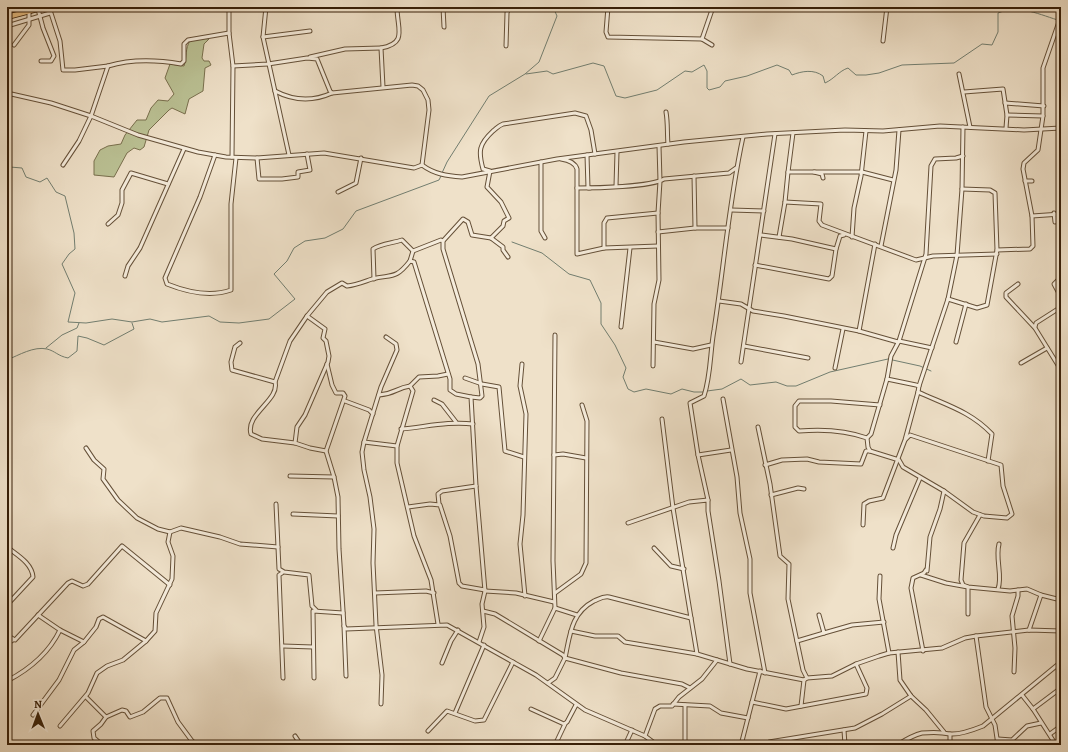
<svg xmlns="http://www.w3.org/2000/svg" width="1068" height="752" font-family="Alegreya,serif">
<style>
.green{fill:#bbc295;stroke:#79704e}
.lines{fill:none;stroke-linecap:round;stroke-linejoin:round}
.stream{stroke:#727e70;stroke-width:1}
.minor-casing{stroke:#655038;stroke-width:5}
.primary-casing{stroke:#371f08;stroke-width:6}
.minor{stroke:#f5ecdc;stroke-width:3}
.primary{stroke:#e8c084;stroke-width:4.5}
</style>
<rect width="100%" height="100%" fill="#efe1c9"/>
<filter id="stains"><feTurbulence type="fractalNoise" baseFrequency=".005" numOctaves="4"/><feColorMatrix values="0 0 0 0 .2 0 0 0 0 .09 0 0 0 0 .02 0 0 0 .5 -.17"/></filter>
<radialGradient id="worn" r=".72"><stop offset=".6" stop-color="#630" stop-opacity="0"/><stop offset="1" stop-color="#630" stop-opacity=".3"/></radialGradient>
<path class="green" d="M 202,38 L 209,39 L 204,44 L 202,58 L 204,61 L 209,61 L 211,65 L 205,68 L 203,91 L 189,99 L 185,114 L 172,108 L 169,110 L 149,130 L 144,147 L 140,150 L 134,148 L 127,153 L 114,177 L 94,175 L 94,161 L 100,150 L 108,146 L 121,144 L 125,135 L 137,120 L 146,120 L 151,108 L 158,100 L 168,101 L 174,94 L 165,78 L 170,64 L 184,66 C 187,57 185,48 190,41 Z"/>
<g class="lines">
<g class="stream">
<path d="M 526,74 L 547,71 L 553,74 L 593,63 L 604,66 L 616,96 L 625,98 L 657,90 L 685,71 L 692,72 L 704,65 L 707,71 L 707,88 L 709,90 L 720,87 L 725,81 L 747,76 L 777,65 L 789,70 L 792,75 C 802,71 814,69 823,76 L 825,83 C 834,79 839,71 848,68 L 856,75 L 866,75 L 879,73 L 902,65 L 954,63 L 982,44 L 992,45 L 998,32 L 998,13 C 1020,4 1040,15 1061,21"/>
<polyline points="7,164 10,167 22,168 26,177 40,182 47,178 56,192 65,196 74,233 75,249 69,254 62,264 75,293 68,322 86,323 112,319 132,322 150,319 162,322 209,316 220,322 239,323 269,319 295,299 274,274 287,261 294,248 305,241 325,238 343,229 356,211 439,180 441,176"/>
<polyline points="442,173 447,162 489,96 525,74 539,62 557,16 553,7"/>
<polyline points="512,242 542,253 569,274 590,280 601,303 601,324 615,345 626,368 623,377 628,389 634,392 646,389 671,394 682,389 694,392 704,392"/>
<polyline points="46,348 62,335 77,328 79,323"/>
<path d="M 7,360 C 19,355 34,346 47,349 C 55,351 58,356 68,358 L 77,351 L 78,336 L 87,338 L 104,345 L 134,329 L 132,323"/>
<polyline points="707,391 722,389 741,379 750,385 776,382 787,386 796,386 830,372 888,359 920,366 931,371"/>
</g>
<g class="minor-casing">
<g id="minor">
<polyline points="49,7 60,41 63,70 75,70 108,66"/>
<polyline points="229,7 229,33 233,66 232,157"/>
<polyline points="266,7 263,37 289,155"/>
<polyline points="443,7 444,27"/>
<polyline points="608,7 606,32 608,37 702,39 712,45"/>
<polyline points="38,9 43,28 54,56 51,61 41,61"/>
<polyline points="7,26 50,13"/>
<polyline points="263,37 310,31"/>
<polyline points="702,39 713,7"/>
<polyline points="883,41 887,7"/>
<polyline points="14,45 29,25 29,11"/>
<polyline points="506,46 507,13 509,7"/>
<polyline points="310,57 345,49 381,48"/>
<polyline points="233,66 268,64 307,58 317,59 330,91 332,93 412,85 418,86 423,90 428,100 429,110 422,165"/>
<polyline points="959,74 970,127"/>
<path d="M 383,87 L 381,48 C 408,43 397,29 397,7"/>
<path d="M 275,91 C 294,101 312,102 332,93"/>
<polyline points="964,92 1003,89 1007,115 1006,128"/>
<path d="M 7,93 L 51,103 L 91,116 L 138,135 L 198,152 L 226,157 L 257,158 L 324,153 L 414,168 L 422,165 C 434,174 447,176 462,177 L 557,159 L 684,142 L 767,134 L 845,130 L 883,131 L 940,126 L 1024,130 L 1061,128"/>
<polyline points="1005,103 1044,106"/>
<path d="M 666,112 C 668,123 667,134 668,144"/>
<polyline points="1007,115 1043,116"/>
<polyline points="793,133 788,172 814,172 822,174 823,178"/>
<path d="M 215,155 L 200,197 L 165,278 L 167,284 C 187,292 211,297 231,290 L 231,204 L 236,158"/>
<polyline points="587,155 588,188 590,188"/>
<polyline points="257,158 259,179 282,179 298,177 298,172 310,170 307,154"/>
<path d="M 561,159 C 568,160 575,162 577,169 L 577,254 L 604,248 L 658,246"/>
<polyline points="541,162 541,231 545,238"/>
<path d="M 63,165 L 79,141 L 91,116 L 108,66 C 131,59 158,60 181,64 L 184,61 L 184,44 L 188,40 L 229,33"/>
<polyline points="814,172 862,172 893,180"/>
<polyline points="694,176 695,228"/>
<polyline points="1025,181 1032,181"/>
<polyline points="616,186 617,152"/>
<path d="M 577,188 C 595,188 651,187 664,179 L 729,173 L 736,168"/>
<polyline points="338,192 356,183 361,158"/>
<polyline points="785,202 821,204 819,221 822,225 916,260 933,256 997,254"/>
<polyline points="731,210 764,211"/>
<polyline points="1054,213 1055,222"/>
<polyline points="1032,216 1061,214"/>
<polyline points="108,224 118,215 122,203 122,190 131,173 168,184"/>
<polyline points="658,232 695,228 728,228"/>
<polyline points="761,235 792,239 836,249"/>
<polyline points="779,237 785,202 788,172"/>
<polyline points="852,237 854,208 861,176 866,131"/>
<polyline points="491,238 503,247 503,250 508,257"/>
<polyline points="881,246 896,170 899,130"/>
<polyline points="604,248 604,223 607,218 658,213"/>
<polyline points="997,250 1030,249 1033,246 1032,216 1023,169 1024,163 1038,150 1043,116 1043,68 1061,16"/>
<polyline points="413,251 441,240 443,241"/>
<polyline points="755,265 829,279 832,276 836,249 840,236 844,235"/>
<polyline points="125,276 128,266 140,248 184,149"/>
<polyline points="1061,277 1054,284 1061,297"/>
<path d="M 374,279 L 373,249 C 380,244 393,243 402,240 L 413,251 L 410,261"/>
<polyline points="1018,284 1006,293 1006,297 1035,328 1061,370"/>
<polyline points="948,299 977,308 987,305 997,250 995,193 990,190 962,189"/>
<polyline points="719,301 741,304 753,311 784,316 859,331 875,244"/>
<polyline points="621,327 630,248"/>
<polyline points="1035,327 1036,323 1061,307"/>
<polyline points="859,331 898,342"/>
<polyline points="386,337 396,344 397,350 381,387 364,442 397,446"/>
<polyline points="899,341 932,348"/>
<polyline points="654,342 693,349 711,345"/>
<polyline points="956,342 966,304"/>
<path d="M 240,343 L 235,347 L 231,362 L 232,370 L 275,382 C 280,400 245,414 251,434 L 262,439 L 295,443"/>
<polyline points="744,346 808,358"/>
<polyline points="741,362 775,134"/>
<polyline points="1021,363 1047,348"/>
<polyline points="327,364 332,385 336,393 343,393 345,396 326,451 334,477 338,497 339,549 344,626 346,629 447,625 536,675 585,710 645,736 657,745"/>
<polyline points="522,364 520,386 526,414 523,515 520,544 525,596"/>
<polyline points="653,366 654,304 659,280 658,213 660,181 659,146"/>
<polyline points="835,368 843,329"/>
<polyline points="465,378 482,384 499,387 505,451 524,457"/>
<polyline points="275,382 290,341 307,316"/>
<polyline points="410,386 419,377 438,376 448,374"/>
<polyline points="919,386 948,299 957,255 962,189 963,127"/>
<path d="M 918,392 C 946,405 970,411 992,434 L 988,461"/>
<path d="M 379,395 C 395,394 396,388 410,386 L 413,391 L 397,446 L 397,463 L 414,536 L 431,580 L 438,624"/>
<path d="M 471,397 L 480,398 L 482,396 L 478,364 L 443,249 L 443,241 L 463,219 L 468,222 L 472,235 L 491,238 L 503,226 L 504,221 L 509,218 L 501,202 L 487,187 L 490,171 L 483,169 C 478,151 479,144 493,131 C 497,128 498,126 503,124 L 575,113 L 586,116 L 591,130 L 595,154"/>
<polyline points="723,399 737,477 740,513 750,559 750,593 765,673"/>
<polyline points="434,400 442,404 456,422"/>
<polyline points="345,401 369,410 373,414"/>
<path d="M 662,419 L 673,508 L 691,618 L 609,597 C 603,596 599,599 594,601 C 571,613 570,635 565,658 L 621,673 L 682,684 L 690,688"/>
<polyline points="758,427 770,484 780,556 789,564 788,599 803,670 807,678"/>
<path d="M 401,429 C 425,427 449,421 473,424"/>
<polyline points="867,438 871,434 887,379"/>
<polyline points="364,442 362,452 364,470 370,497 374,529 373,563 376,625 382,675 381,704"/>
<polyline points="86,448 94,460 104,469 103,479 118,500 137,518 158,529 170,532 181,528 220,537 240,544 278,547"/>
<path d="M 326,451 L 310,448 L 295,443 L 297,427 L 305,415 L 328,362 L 329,356 L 326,341 L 323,338 L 325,329 L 307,316 L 327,292 L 342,283 L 347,286 C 356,285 363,282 372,279 C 392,274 395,280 410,261 L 414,262 L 450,379 L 450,390 L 456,394 L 471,397 L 476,486 L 485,591 L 482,604 L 484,627 L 479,642"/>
<path d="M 870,451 L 868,447 L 867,438 C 845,430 822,429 799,431 L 795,427 L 795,406 L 799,401 L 831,401 L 880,405"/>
<polyline points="554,455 563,454 586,458"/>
<polyline points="698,455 731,450"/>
<polyline points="765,465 782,460 807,459 819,462 861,464 866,451 870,451 899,460 903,467 944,491 973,512 984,516 1007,518 1012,514 1003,486 1001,465 910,435 906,439"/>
<polyline points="290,476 334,477"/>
<polyline points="771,495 798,488 804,489"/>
<path d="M 708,500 L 698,455 L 690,403 L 704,396 C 711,375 710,352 714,330 C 724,266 729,201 743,137"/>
<polyline points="276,504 279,569 284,572 309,575 312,606 316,610"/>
<polyline points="439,504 438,494 442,491 476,486"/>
<polyline points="408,507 430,504 440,505 450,536 459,583 462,586 485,590"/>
<polyline points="293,514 338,516"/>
<polyline points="628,523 689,502 708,500 708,511 719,581 730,664"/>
<polyline points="863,525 864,504 869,501 883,498 905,440 918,392 919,386 916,385 887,379 891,356 899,341 926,254 931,166 935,159 956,158 963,156"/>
<path d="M 7,547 C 17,555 32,563 33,577 L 7,605"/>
<polyline points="654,548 671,566 684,569"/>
<polyline points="893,548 896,535 920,478"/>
<polyline points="927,571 930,537 940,509 944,491"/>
<polyline points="282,573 279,575 283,678"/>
<polyline points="921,575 946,583 968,587 1010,591 1027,589 1041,595 1061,600"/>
<polyline points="880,576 879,599 889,653"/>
<path d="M 998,589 C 1003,576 995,559 999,544"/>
<polyline points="485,591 516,593 554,602"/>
<polyline points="375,593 426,591 434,593"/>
<polyline points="555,593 581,574 586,563 587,421 582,405"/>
<polyline points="555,608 577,615"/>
<polyline points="483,611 495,614 563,655 565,658 555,678 548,683"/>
<polyline points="968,614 968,587 963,585 961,580 964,543 980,515"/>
<polyline points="38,615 60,630 84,642"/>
<polyline points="819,615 824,633 852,625 884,622"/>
<polyline points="691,618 697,654"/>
<polyline points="344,626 346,676"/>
<polyline points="1029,630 1041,595"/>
<polyline points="571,631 595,636 618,636 625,642 697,654 747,669 804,680 807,678 832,676 856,664 879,656 889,653 942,648 965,638 976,636 1029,630 1061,631"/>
<polyline points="7,635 15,640 68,583 72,581 83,586 88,584 122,546 170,585"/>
<polyline points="976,636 986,707 995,725 998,745"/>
<polyline points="539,641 555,608 553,561 555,335"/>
<polyline points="797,641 824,633"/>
<polyline points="7,644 13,640"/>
<polyline points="283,646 313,647"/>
<polyline points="923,651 911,588 913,578 924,573 926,570"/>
<polyline points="898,652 900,680 911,696 926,710 944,732"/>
<polyline points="442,663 451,641 458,630"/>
<polyline points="1014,672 1015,648 1012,616 1018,596 1018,590"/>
<polyline points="314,678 313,611 343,613"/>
<path d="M 7,681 C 30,669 49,653 60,630"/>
<polyline points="1022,695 1033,709 1056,745"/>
<polyline points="86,697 106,717 122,710 126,711 130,717 143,712 160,698 167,698 178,722 192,741 197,745"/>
<polyline points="752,702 786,709 866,694 867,688 856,664"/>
<polyline points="673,704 710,706 721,713 748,718"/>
<polyline points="801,706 804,680"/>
<polyline points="531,709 564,724 567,722 576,705"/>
<polyline points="1033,709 1061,688"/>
<polyline points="455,713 484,645"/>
<polyline points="33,715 59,680 74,650 84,642 96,627 99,619 103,617 146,641"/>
<polyline points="60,726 88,693 97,673 107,666 123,660 146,641 155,631 156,613 172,579 173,556 168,542 170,532"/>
<polyline points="844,730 845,745"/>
<polyline points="428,731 447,711 475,721 484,720 513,662"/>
<polyline points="1050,734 1061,726"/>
<polyline points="295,736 301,745"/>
<polyline points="645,736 655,709 660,706 672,706 679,697 702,679 717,660"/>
<polyline points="998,739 1012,740 1027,726 1041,723"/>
<polyline points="102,745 94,738 93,731 101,724 106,717"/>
<polyline points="555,745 565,724"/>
<polyline points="625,745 632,730"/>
<polyline points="685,745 685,705"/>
<polyline points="741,745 760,671"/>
<polyline points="770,745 769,742 855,728 882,714 911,696"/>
<path d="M 897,745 C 905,740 913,735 922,733 C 932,732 941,732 950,734 C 960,735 973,730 983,726 L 1061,662"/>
<polyline points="950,745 950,734"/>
</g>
</g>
<g class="primary-casing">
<g id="primary">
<polyline points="7,11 26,7"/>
<polyline points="7,17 45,7"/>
</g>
</g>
<use href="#minor" class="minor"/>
<use href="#primary" class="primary"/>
</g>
<rect width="1068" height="752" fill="none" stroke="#efe1c9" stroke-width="24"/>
<rect x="8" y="8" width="1052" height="736" fill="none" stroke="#371f08" stroke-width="2"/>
<rect x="12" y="12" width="1044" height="728" fill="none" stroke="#371f08"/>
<g transform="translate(38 714) rotate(359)" stroke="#f5ecdc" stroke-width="3" paint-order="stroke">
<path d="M0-3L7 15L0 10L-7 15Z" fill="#371f08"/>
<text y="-6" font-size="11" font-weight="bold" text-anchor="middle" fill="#371f08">N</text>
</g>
<rect width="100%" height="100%" filter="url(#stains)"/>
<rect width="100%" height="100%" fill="url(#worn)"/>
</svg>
